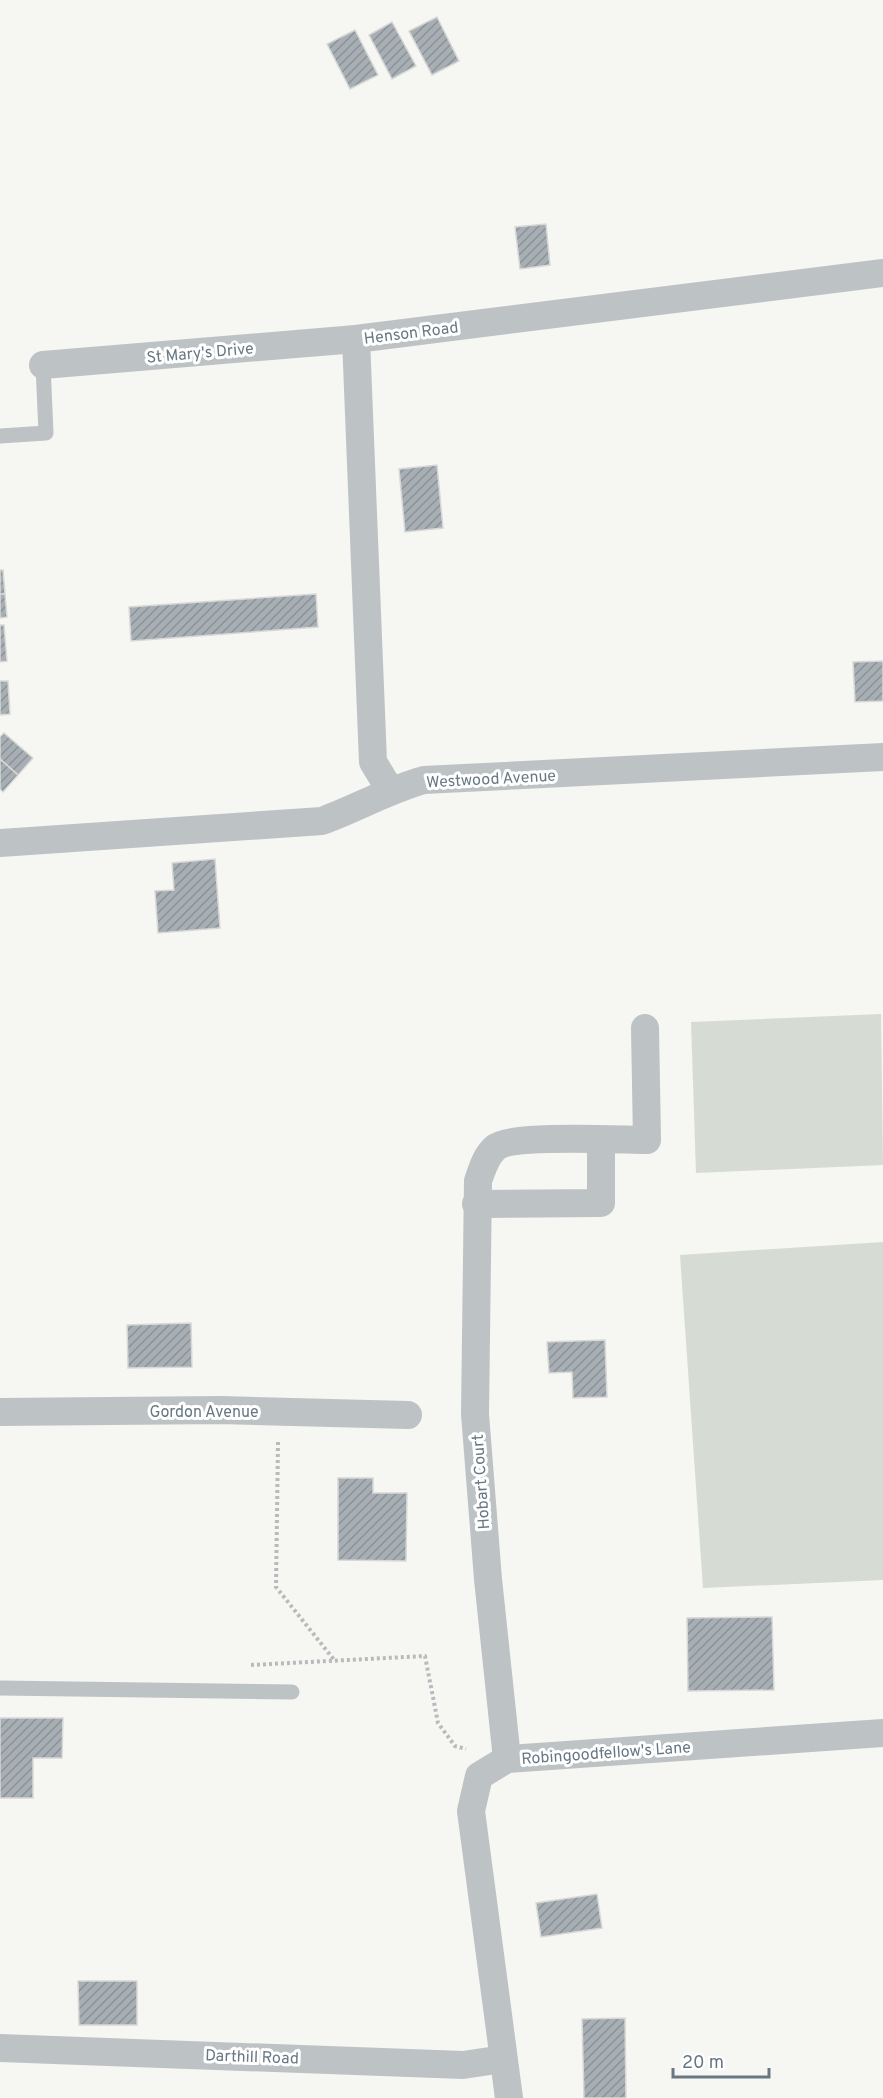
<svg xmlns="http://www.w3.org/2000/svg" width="883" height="2098" font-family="Overpass,sans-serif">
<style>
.pitch{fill:#d6dbd3}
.building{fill:url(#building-hatch);stroke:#d8d8d6;stroke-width:1.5}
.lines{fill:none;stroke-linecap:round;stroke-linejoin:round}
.path{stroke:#b8bbbd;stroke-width:4;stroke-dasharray:3 3;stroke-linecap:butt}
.service{stroke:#bdc2c5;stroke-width:15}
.minor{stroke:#bdc2c5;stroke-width:28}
.labels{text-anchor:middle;stroke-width:6;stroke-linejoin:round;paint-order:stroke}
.street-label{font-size:16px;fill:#677883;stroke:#fff}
</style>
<defs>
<pattern id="building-hatch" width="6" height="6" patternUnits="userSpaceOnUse" patternTransform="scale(1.5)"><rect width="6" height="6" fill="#a7afb4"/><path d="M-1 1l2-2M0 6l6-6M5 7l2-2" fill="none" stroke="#8c9398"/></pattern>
</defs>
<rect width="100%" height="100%" fill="#f6f6f3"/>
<g class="pitch">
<polygon points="881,1014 883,1165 696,1173 691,1022"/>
<polygon points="883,1242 883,1580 703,1588 680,1255"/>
</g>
<g class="building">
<polygon points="437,17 459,61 432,75 409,31"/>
<polygon points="392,22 416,66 392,79 369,35"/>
<polygon points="355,30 378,75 350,89 327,44"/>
<polygon points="546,224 550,265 520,269 515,227"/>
<polygon points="437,465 443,528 405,532 399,469"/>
<polygon points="0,570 3,570 5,594 0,594"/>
<polygon points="0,594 5,594 7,617 0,618"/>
<polygon points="316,594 318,627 131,641 129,607"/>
<polygon points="0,625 4,625 7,661 0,662"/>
<polygon points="883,661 883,701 855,702 853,662"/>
<polygon points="0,681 8,681 10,714 0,715"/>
<polygon points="4,733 33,758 18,775 0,759 0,737"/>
<polygon points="0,759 18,775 3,792 0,789"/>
<polygon points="215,859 220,928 158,933 155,891 174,890 172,863"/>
<polygon points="191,1323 192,1367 128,1368 127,1325"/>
<polygon points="605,1340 607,1397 573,1398 572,1372 549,1373 547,1342"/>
<polygon points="338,1478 373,1478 373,1493 407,1493 406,1561 338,1560"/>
<polygon points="772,1617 774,1690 688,1691 687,1618"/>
<polygon points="0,1718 63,1718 62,1758 33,1758 33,1798 0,1798"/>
<polygon points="597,1894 602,1928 541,1937 536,1903"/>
<polygon points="78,1981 137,1981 137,2025 79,2025"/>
<polygon points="625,2018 626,2098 584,2098 582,2019"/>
</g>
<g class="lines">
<g class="path">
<polyline points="278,1442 276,1587 335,1661"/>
<polyline points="251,1665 425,1656 438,1723 455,1746 466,1749"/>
</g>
<g class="service">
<polyline points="0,436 46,433 43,365"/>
<polyline points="0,1688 292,1692"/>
</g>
<g class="minor">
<polyline points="43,365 356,339"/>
<polyline points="390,790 373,762 356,339 883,273"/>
<path d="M 0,843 L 322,821 C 357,808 388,790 424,780 L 883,757"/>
<polyline points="476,1204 601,1203 601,1140"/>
<polyline points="0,1412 221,1410 408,1415"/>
<path d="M 507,1759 L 488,1579 L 475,1414 L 478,1181 C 482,1170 485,1157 495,1148 C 511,1134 620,1140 647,1140 L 645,1028"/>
<polyline points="0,2048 463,2065 503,2059"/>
<polyline points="509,2098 471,1811 479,1776 507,1759 883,1733"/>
</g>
</g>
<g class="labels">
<g class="street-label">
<text transform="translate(411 332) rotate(-7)" y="6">Henson Road</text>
<text transform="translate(200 352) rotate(-5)" y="6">St Mary's Drive</text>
<text transform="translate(491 778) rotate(-3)" y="6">Westwood Avenue</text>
<text x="204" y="1417">Gordon Avenue</text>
<text transform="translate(480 1482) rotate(-94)" y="6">Hobart Court</text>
<text transform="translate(606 1752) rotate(-4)" y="6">Robingoodfellow's Lane</text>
<text transform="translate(252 2056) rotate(2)" y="6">Darthill Road</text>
</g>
</g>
<path d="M673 2068v9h96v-9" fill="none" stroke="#677883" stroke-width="3"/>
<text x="682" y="2068" font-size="18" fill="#677883" stroke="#ffffff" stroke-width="4.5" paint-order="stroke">20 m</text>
</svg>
